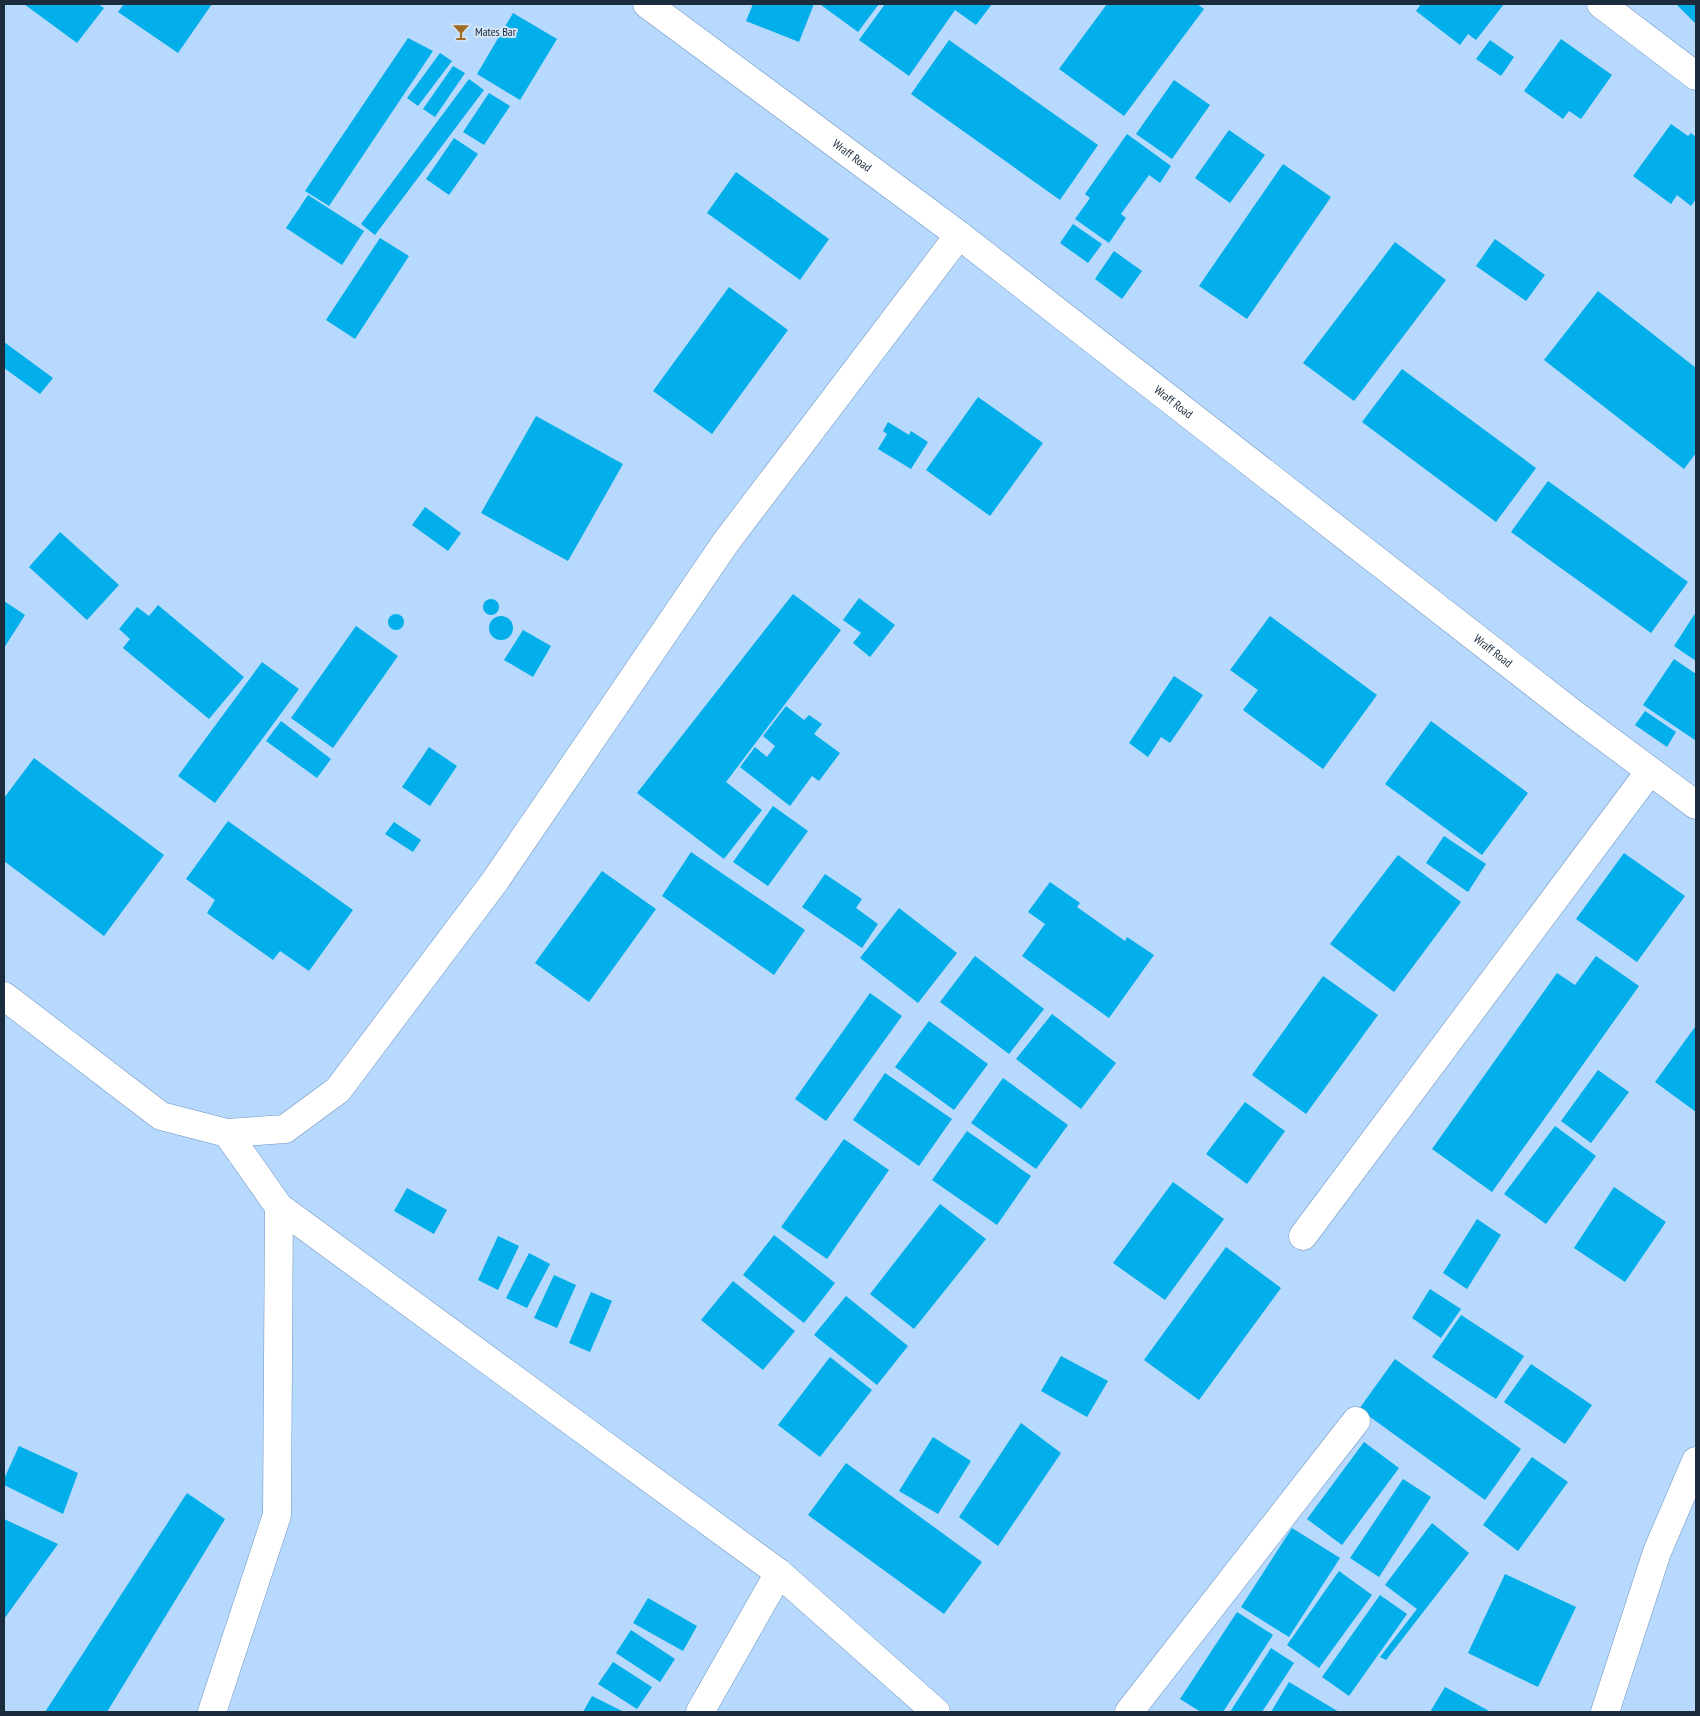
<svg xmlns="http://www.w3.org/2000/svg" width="1700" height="1716" font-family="'PT Sans Narrow',sans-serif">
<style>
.building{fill:#02afea}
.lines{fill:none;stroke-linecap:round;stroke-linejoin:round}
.minor-casing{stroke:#6e95c1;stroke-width:29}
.minor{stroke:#fff;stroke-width:28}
.labels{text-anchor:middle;stroke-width:4;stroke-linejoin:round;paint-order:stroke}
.poi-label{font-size:12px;fill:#1b2c3d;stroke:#d3e4f7;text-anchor:start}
.street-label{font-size:12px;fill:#1b2c3d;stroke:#d3e4f7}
</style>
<rect width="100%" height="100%" fill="#b7d9fe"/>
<g class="building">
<polygon points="24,4 98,4 104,8 77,43"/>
<polygon points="124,4 212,4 178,53 118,12"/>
<polygon points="753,4 814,4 799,42 746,21"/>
<polygon points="822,4 879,4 858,32 821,5"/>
<polygon points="885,4 992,4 976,25 955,10 909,76 859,40"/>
<polygon points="1107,4 1197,4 1204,9 1124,116 1059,69"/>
<polygon points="1421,4 1504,4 1476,40 1468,34 1460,45 1416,11"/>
<polygon points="1676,4 1696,4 1696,24"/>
<polygon points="513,13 557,39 520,100 477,74"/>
<polygon points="408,38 433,51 329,206 305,191"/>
<polygon points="1561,39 1612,75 1581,119 1569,111 1563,119 1524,91"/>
<polygon points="949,40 1098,145 1060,200 911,94"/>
<polygon points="1490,40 1514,57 1501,76 1476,59"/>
<polygon points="440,53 452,61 418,106 407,98"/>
<polygon points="453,66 465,73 435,117 423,109"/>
<polygon points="469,79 484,90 375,235 361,224"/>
<polygon points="1174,80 1210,105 1172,159 1136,134"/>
<polygon points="489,93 510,106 484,145 463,132"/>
<polygon points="1671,124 1688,136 1691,133 1696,137 1696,199 1691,206 1677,195 1671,204 1633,176"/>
<polygon points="1229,130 1265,155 1230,203 1195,178"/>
<polygon points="1127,134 1171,166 1160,183 1149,175 1121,214 1126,218 1109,243 1075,219 1090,198 1085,194"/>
<polygon points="454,138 478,154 449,195 426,179"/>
<polygon points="1283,164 1331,197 1247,319 1199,286"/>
<polygon points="736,172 829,239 800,280 707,213"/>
<polygon points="308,195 364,231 342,265 286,228"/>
<polygon points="1073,224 1102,244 1088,263 1060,243"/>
<polygon points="380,238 409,256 355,339 326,320"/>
<polygon points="1495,239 1545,275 1526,301 1476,266"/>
<polygon points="1395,242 1446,280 1354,401 1303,363"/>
<polygon points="1114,251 1142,271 1122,299 1095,279"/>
<polygon points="729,287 788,330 712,434 653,391"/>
<polygon points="1598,291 1696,368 1696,453 1684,469 1544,360"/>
<polygon points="4,342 53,378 40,394 4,368"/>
<polygon points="1402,369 1536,468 1496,522 1362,422"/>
<polygon points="978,397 1043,443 990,516 926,470"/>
<polygon points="536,416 623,464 568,561 481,513"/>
<polygon points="888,422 909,435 911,431 928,442 911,469 878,449 887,434 883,431"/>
<polygon points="1548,481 1688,582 1651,633 1511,532"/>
<polygon points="425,507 461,533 448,551 412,525"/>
<polygon points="60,532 119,585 87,620 29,567"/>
<polygon points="793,594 841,630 726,782 762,810 724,859 637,793"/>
<polygon points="859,598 895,625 870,657 853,643 861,633 843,620"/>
<circle cx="491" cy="607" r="8"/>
<polygon points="4,601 25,615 4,648"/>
<polygon points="158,605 244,677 209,719 123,648 130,639 119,629 137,607 149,616"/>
<polygon points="1696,612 1696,661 1674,646"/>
<circle cx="396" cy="622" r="8"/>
<polygon points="1270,616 1377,695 1323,769 1243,710 1258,690 1230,670"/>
<circle cx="501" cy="628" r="12"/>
<polygon points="356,626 398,656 333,748 291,718"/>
<polygon points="523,630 551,646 533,677 504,660"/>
<polygon points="1674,659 1696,674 1696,738 1695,740 1643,705"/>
<polygon points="262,662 299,689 215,803 178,776"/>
<polygon points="1174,676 1203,695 1170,743 1161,737 1148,757 1129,743"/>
<polygon points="786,706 804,720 809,715 822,724 814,734 840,753 819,781 812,776 790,806 740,767 755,747 767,757 775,746 763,736"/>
<polygon points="1645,711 1676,732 1667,747 1635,725"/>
<polygon points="281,721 331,759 317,778 266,741"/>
<polygon points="1431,721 1528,793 1482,855 1385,784"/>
<polygon points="429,747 457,766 430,806 402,787"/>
<polygon points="34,758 164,855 104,936 4,861 4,798"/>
<polygon points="773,806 808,831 768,886 733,862"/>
<polygon points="228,821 353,910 309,971 280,951 273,960 207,913 215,900 186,879"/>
<polygon points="394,822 421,840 413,852 385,834"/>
<polygon points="1444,836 1486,864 1468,892 1426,863"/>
<polygon points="691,852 805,930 774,975 662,896"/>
<polygon points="1624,853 1685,896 1637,962 1576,919"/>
<polygon points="1398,855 1461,902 1394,992 1330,944"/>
<polygon points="602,871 656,909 589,1002 535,963"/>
<polygon points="825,874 862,899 856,908 878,924 862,948 802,907"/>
<polygon points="1050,882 1080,903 1077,907 1125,941 1127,937 1154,955 1109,1018 1022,956 1045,924 1028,912"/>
<polygon points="899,908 957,953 918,1003 860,958"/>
<polygon points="975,956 1044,1009 1009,1054 940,1002"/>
<polygon points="1596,956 1639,986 1492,1192 1432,1149 1557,973 1575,985"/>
<polygon points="1323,976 1378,1015 1306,1114 1252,1075"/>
<polygon points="870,993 902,1016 826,1121 795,1099"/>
<polygon points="1052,1014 1116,1063 1081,1109 1016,1059"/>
<polygon points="929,1021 988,1064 954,1110 895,1067"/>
<polygon points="1695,1027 1696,1029 1696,1112 1655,1082"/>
<polygon points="1598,1070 1629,1092 1591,1143 1561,1121"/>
<polygon points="885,1073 952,1119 919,1166 853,1120"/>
<polygon points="1003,1078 1068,1125 1036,1169 971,1123"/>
<polygon points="1245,1102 1285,1131 1247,1184 1206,1154"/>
<polygon points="1555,1126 1596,1156 1546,1224 1504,1194"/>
<polygon points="967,1131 1031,1176 997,1225 932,1180"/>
<polygon points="844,1139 889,1170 827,1259 781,1227"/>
<polygon points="1173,1182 1224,1219 1165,1300 1113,1263"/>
<polygon points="1614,1187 1666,1222 1625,1282 1574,1248"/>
<polygon points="407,1188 447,1210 434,1234 394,1211"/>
<polygon points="940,1204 986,1239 914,1329 870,1294"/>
<polygon points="1477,1219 1501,1235 1467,1289 1443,1273"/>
<polygon points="774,1235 835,1283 804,1323 743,1275"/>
<polygon points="498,1236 519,1246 498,1290 478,1280"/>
<polygon points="1226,1247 1281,1288 1199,1400 1144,1360"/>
<polygon points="529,1253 550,1264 527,1308 506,1298"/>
<polygon points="554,1275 576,1285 557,1328 534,1318"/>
<polygon points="733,1281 795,1331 763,1370 701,1320"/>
<polygon points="1430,1289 1461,1309 1441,1338 1412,1318"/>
<polygon points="591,1292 612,1301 590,1352 569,1343"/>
<polygon points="846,1296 908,1346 877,1385 814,1335"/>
<polygon points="1461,1315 1524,1356 1496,1399 1432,1357"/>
<polygon points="1061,1356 1108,1381 1087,1417 1041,1391"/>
<polygon points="830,1357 872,1390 820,1457 778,1425"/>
<polygon points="1395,1359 1521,1449 1485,1500 1359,1409"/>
<polygon points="1531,1364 1592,1405 1565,1444 1504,1402"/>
<polygon points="1021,1423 1061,1453 998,1546 959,1517"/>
<polygon points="933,1437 971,1461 938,1514 899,1491"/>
<polygon points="1364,1442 1399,1468 1342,1545 1307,1519"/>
<polygon points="19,1446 78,1473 63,1514 4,1485 4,1479"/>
<polygon points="1532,1457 1568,1482 1518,1551 1483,1525"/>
<polygon points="846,1463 982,1562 944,1614 808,1515"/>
<polygon points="1403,1479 1431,1497 1379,1577 1350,1558"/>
<polygon points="187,1493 225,1519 107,1712 45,1712"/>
<polygon points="4,1519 58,1544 4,1619"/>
<polygon points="1432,1523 1469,1553 1386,1660 1380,1657 1417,1609 1385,1585"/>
<polygon points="1292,1528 1340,1558 1289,1637 1241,1607"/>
<polygon points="1339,1571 1372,1595 1319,1668 1287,1645"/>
<polygon points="1505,1574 1576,1607 1538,1687 1468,1653"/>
<polygon points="1380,1595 1407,1614 1349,1696 1322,1677"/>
<polygon points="648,1598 697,1626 683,1651 633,1623"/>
<polygon points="1237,1612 1273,1635 1223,1712 1201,1712 1180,1699"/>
<polygon points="631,1630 675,1659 660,1682 616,1653"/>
<polygon points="1271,1648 1294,1663 1262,1712 1230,1712"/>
<polygon points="613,1662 652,1687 637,1709 598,1684"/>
<polygon points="1289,1682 1339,1712 1271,1712"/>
<polygon points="1445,1687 1491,1712 1430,1712"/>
<polygon points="592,1696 624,1712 583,1712"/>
</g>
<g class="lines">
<g class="minor-casing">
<g id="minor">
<path id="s1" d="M 647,4 L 959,235 L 1575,715 L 1696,805"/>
<polyline points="1601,4 1696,76"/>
<polyline points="4,996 161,1116 227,1133 285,1129 338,1090 495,881 726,542 959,235"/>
<polyline points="227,1133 279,1207 779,1573 936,1712"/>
<polyline points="1303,1236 1650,771"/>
<polyline points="212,1712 277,1515 279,1207"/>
<polyline points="700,1712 779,1573"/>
<polyline points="1129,1712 1356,1421"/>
<polyline points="1605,1712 1657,1552 1696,1461"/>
</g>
</g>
<use href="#minor" class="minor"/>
</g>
<defs>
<g id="bar-bare" transform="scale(1.35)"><path d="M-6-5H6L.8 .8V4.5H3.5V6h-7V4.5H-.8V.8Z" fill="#a16d24" stroke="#d3e4f7" stroke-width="2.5" paint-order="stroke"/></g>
</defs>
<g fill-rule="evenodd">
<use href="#bar-bare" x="461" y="32"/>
</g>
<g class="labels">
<g class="poi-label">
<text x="475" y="36">Mates Bar</text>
</g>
<g class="street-label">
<text dy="4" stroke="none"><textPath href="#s1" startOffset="255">Wraff Road</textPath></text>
<text dy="4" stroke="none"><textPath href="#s1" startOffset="660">Wraff Road</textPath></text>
<text dy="4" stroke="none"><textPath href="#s1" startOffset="1065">Wraff Road</textPath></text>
</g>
</g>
<rect width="1700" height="1716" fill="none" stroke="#1b2c3d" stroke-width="10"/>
</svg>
